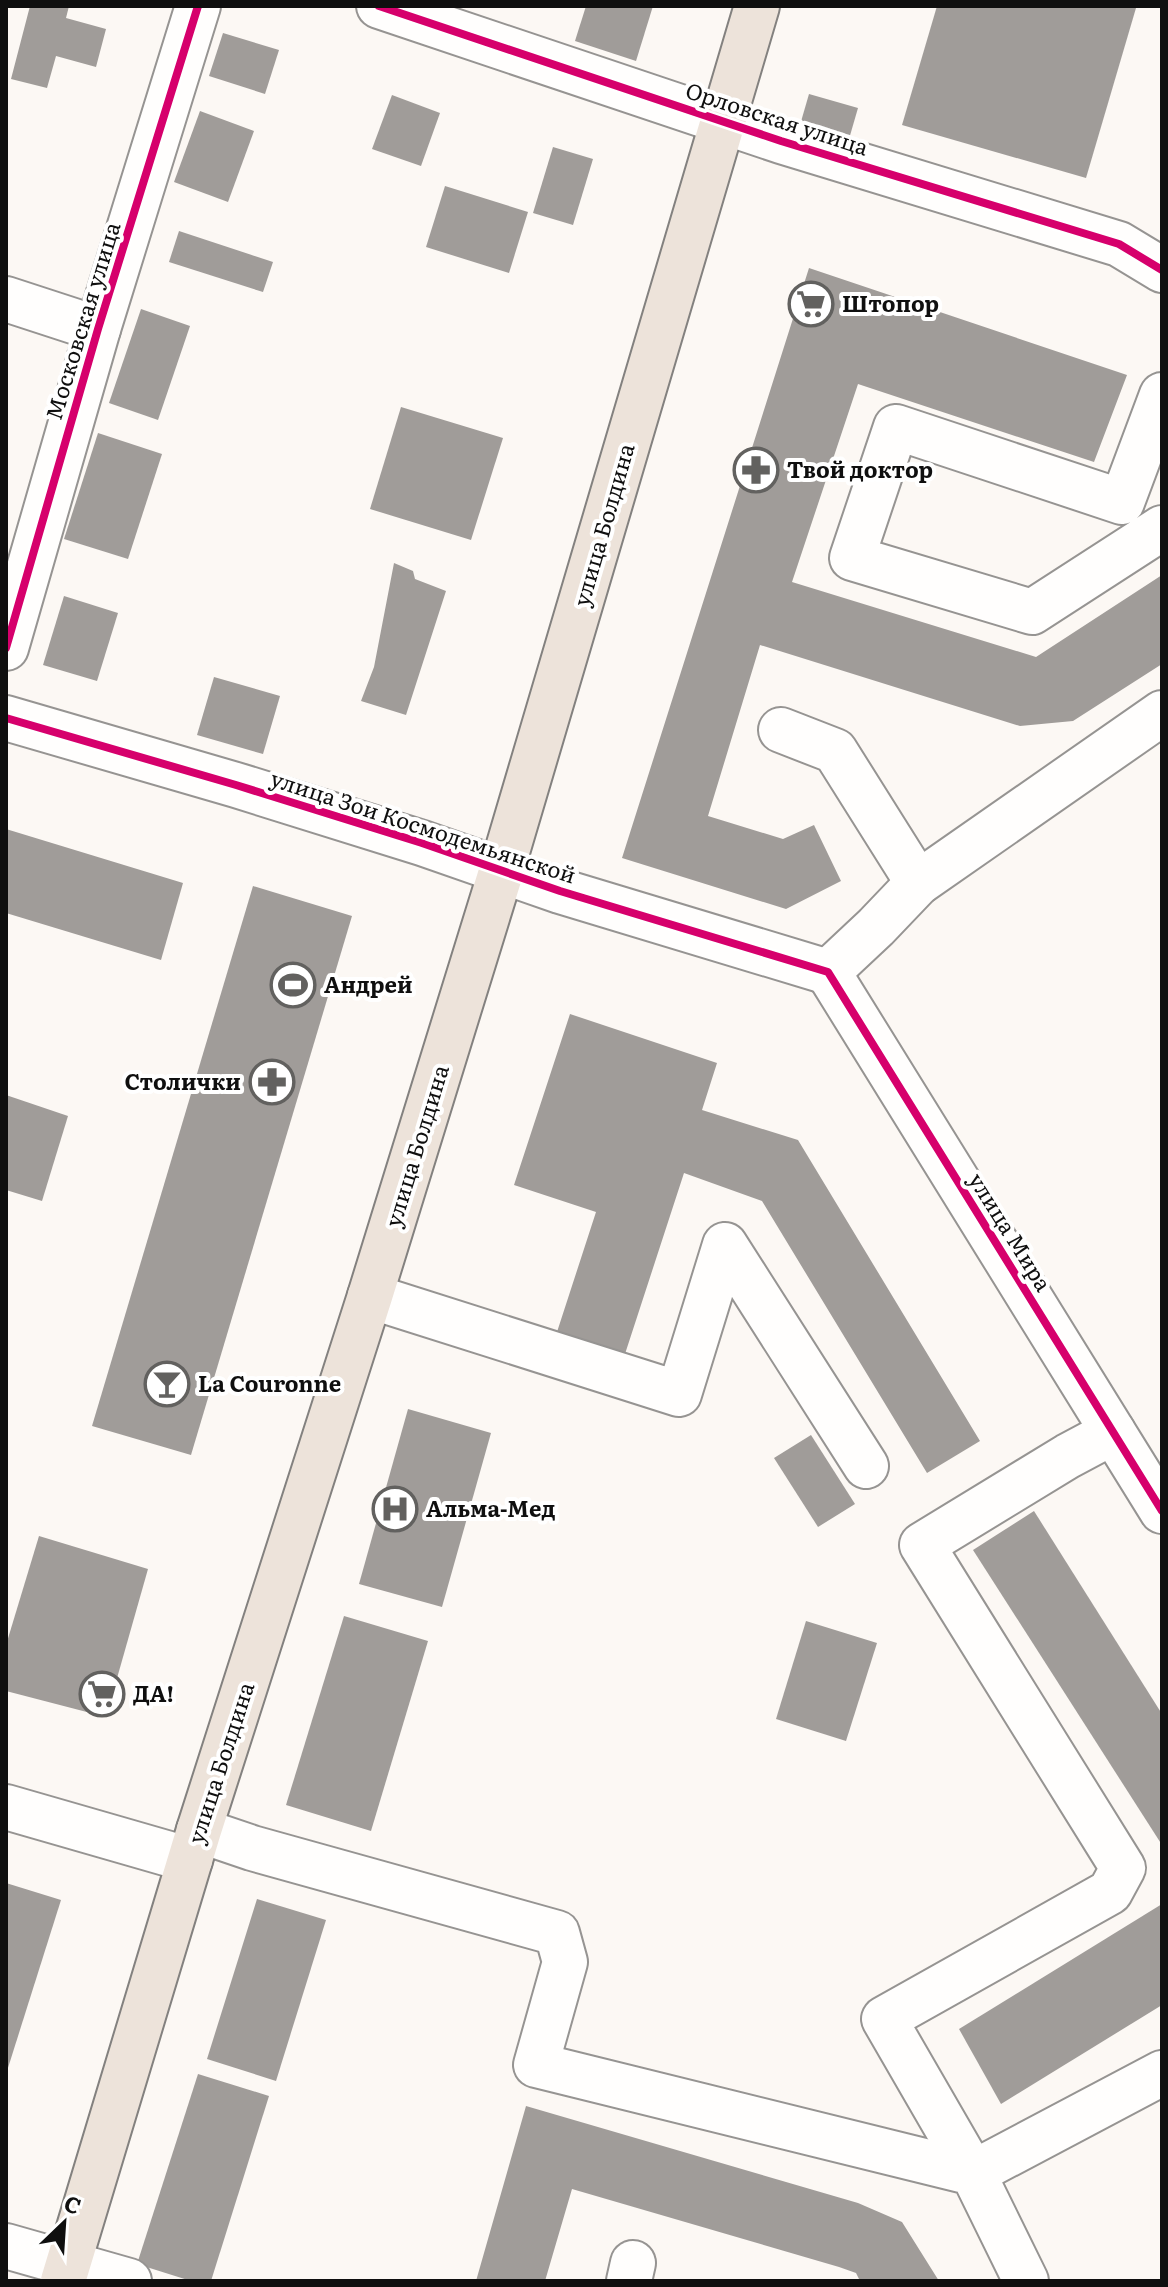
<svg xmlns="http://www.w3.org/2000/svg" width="1168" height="2287" font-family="Literata,serif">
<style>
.building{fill:#a09c99}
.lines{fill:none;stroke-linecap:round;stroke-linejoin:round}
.minor-casing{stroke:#969492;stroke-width:48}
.major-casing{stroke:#83817f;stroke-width:48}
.minor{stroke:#fffefd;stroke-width:44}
.major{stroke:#ede3da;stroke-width:44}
.cycleway-casing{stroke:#fff;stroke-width:13}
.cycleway{stroke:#d6006c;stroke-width:8}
.labels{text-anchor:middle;stroke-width:8;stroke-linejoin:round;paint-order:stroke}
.street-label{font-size:22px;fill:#0f0f0f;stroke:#fff}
.poi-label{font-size:22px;font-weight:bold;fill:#0f0f0f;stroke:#fff;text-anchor:start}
</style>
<rect width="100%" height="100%" fill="#fcf8f4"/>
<g class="building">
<polygon points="30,6 69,6 66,18 106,29 96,67 56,56 47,88 11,79"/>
<polygon points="586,6 653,6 636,61 575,41"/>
<polygon points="937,6 1129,6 1136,8 1086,178 902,125"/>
<polygon points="223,33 279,50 265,94 209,76"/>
<polygon points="809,94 858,108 849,139 800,125"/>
<polygon points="392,95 440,113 421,166 372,149"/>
<polygon points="200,111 254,131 228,202 174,182"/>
<polygon points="553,147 593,159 573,225 533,213"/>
<polygon points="445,186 528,212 509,273 426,247"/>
<polygon points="179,231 273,262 263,292 169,262"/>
<polygon points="809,268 1127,375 1094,462 858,384 792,582 1036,657 1162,575 1162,664 1073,721 1020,726 760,645 708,816 783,839 814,825 841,881 786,909 622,858"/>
<polygon points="141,309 190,326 158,420 109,403"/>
<polygon points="401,407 503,438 471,540 370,509"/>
<polygon points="98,433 162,454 128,559 64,539"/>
<polygon points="394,563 413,571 415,579 446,591 406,715 361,701 374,667"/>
<polygon points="64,596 118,613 97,681 43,665"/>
<polygon points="214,677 280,696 263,754 197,735"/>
<polygon points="6,829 183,883 161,960 6,913"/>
<polygon points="253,886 352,916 191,1455 92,1426"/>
<polygon points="570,1014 717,1063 702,1110 798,1140 980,1441 927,1473 762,1201 684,1173 625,1354 557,1332 596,1212 514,1185"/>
<polygon points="6,1095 68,1116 42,1201 6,1190"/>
<polygon points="408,1409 491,1433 442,1607 359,1584"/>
<polygon points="811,1435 855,1504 818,1527 774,1458"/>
<polygon points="1034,1511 1162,1714 1162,1845 973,1550"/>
<polygon points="39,1536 148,1569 106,1717 6,1691 6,1645"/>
<polygon points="344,1616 428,1641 371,1831 286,1805"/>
<polygon points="806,1621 877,1643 846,1741 776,1719"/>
<polygon points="6,1883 61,1900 7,2071 6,2071"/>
<polygon points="257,1899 326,1920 276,2081 207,2059"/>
<polygon points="1162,1904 1162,2005 1001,2104 959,2029"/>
<polygon points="198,2074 269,2096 211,2281 191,2281 137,2264"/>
<polygon points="526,2106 858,2203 902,2222 939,2281 860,2281 856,2273 839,2267 572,2189 545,2281 476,2281"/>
</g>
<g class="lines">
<g class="minor-casing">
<g id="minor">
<polyline points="379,6 781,141 1119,244 1162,270"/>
<polyline points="6,299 98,329"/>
<polyline points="1162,395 1122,502 896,427 852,558 1032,612 1162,528"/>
<polyline points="6,648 98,329 198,6"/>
<polyline points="6,718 236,785 422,843 560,891 828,972"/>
<polyline points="781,730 835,751 918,883"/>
<polyline points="828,972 1162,1511"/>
<polyline points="828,972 876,927 918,883 1162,713"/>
<polyline points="370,1296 679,1394 725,1245 866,1466"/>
<polyline points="1113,1432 1068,1456 922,1545 1123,1868 1110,1892 884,2019 973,2173 1162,2073"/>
<polyline points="6,1807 190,1860"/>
<polyline points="199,1830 252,1848 557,1933 565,1962 536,2065 973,2173 1026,2281"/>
<polyline points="6,2246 129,2281"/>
<polyline points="629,2281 633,2263"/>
</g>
</g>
<g class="major-casing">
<polyline id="major" points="63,2281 199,1830 370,1296 501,872 757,6"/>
</g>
<use href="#minor" class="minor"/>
<use href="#major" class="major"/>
<g class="cycleway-casing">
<g id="cycleway">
<polyline points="379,6 781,141 1119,244 1162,270"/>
<polyline points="6,648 98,329 198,6"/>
<polyline points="6,718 236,785 422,843 560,891 828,972 1162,1511"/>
</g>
</g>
<use href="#cycleway" class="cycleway"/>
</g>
<defs>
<g id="supermarket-ring" transform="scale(2.3)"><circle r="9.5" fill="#fff" stroke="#62615f" stroke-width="1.5"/><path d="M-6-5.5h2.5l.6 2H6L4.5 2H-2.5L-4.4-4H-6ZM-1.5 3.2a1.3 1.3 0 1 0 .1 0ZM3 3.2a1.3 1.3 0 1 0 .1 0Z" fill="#62615f"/></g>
<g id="pharmacy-ring" transform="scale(2.3)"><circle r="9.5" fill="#fff" stroke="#62615f" stroke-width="1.5"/><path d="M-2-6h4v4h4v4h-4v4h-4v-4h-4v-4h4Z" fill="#62615f"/></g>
<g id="stadium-ring" transform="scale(2.3)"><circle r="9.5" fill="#fff" stroke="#62615f" stroke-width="1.5"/><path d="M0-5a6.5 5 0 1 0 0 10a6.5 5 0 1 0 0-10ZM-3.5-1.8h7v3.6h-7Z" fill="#62615f"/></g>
<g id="bar-ring" transform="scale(2.3)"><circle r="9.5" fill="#fff" stroke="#62615f" stroke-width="1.5"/><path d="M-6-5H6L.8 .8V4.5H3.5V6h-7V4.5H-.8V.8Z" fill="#62615f"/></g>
<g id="hospital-ring" transform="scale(2.3)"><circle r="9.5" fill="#fff" stroke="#62615f" stroke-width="1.5"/><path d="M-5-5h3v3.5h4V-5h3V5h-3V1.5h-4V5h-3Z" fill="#62615f"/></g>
</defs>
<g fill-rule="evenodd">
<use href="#supermarket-ring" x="811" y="304"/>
<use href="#pharmacy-ring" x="756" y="470"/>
<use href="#stadium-ring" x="293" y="985"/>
<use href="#pharmacy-ring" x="272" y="1082"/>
<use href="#bar-ring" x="167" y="1384"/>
<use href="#hospital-ring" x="395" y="1509"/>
<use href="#supermarket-ring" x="102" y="1694"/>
</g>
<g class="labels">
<g class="street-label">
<text transform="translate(777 119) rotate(18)" y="8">Орловская улица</text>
<text transform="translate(83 321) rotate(-73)" y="8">Московская улица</text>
<text transform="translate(604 525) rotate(-74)" y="8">улица Болдина</text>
<text transform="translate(423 827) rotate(18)" y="8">улица Зои Космодемьянской</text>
<text transform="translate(417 1146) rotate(-73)" y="8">улица Болдина</text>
<text transform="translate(1010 1232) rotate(58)" y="8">улица Мира</text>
<text transform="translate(221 1763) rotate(-72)" y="8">улица Болдина</text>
</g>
<g class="poi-label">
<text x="842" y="312">Штопор</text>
<text x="787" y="478">Твой доктор</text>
<text x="324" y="993">Андрей</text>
<text x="241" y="1090" text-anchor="end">Столички</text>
<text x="198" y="1392">La Couronne</text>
<text x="426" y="1517">Альма-Мед</text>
<text x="133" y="1702">ДА!</text>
</g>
</g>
<rect width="1168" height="2287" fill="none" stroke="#0f0f0f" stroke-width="16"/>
<g transform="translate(64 2223) rotate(25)" stroke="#ffffff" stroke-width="6" paint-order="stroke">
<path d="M0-6L14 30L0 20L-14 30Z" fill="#0f0f0f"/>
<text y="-12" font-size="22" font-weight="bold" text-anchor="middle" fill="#0f0f0f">С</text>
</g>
</svg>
